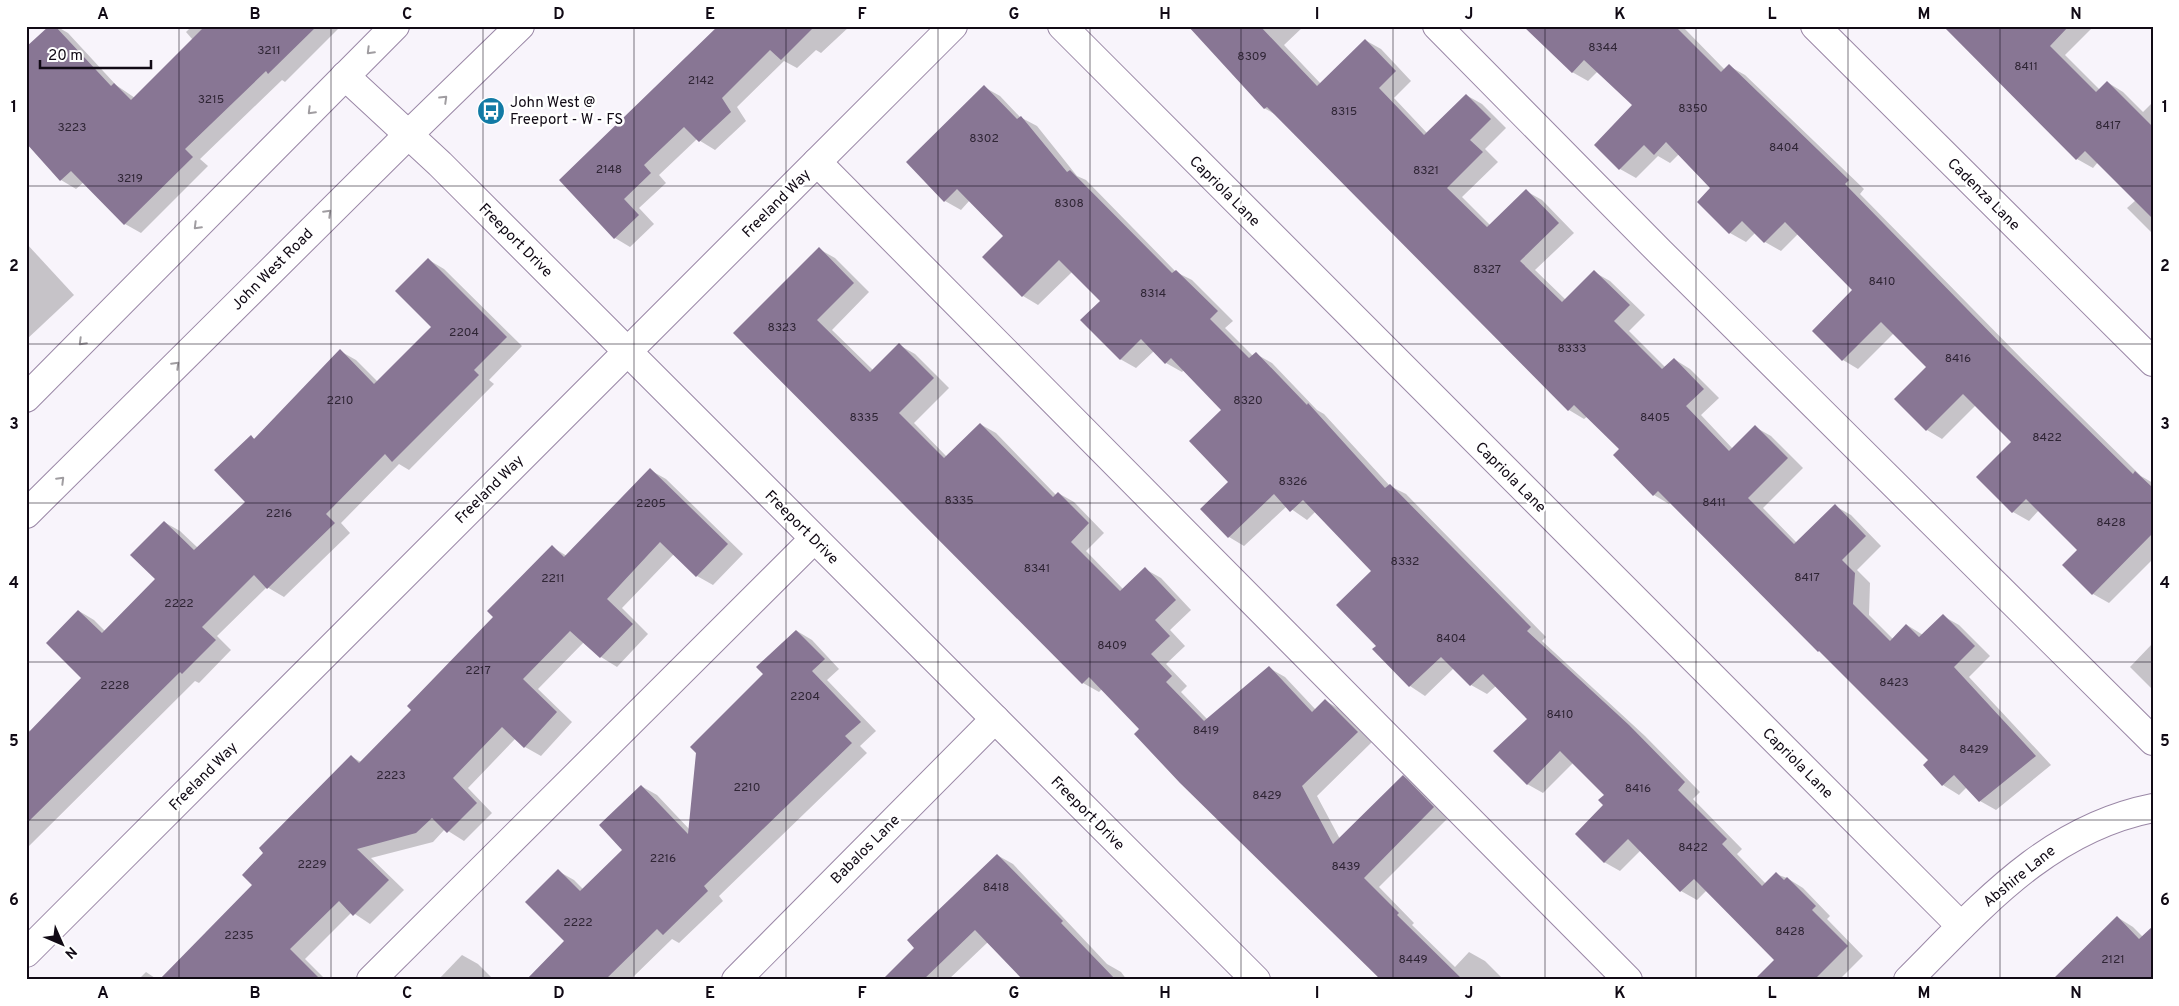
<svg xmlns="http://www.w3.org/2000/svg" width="2179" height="1006" font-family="Overpass,sans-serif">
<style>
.shadow{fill:#0003}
.building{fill:#887694}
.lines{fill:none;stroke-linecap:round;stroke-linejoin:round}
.minor-casing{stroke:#9a87a6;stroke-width:30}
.major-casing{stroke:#9a87a6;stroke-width:30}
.minor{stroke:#fff;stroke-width:28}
.major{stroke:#fff;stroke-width:28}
.oneway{stroke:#a09da1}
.grid{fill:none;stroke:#110a15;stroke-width:1;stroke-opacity:0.55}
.labels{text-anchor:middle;stroke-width:5;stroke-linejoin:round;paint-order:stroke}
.number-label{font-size:12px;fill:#2f2535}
.poi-label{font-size:15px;fill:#110a15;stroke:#fff;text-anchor:start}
.street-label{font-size:15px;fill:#110a15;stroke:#fff}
.neatline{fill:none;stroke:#110a15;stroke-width:2}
.grid-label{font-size:16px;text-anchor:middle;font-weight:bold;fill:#110a15}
</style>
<rect width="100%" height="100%" fill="#f8f4fb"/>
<g class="shadow">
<polygon points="50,26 56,26 68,33 116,85 135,98 193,40 186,32 192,26 341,26 285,82 282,80 200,159 208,166 141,233 125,224 84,182 76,189 61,180 26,141 26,42 30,46"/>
<polygon points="720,26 850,26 821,53 816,50 797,68 784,61 737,107 746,121 715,150 697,139 659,175 666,183 639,208 654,224 630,247 615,238 560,180"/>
<polygon points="1186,26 1304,26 1284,45 1321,84 1365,40 1381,49 1411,81 1394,98 1427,133 1466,95 1482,104 1506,128 1485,149 1498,162 1462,197 1491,226 1526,191 1542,200 1574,233 1535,270 1566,300 1594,272 1610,281 1645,315 1629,331 1666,368 1674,359 1690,369 1719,398 1701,415 1733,449 1755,427 1771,436 1803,468 1763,508 1797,543 1835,506 1851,515 1881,546 1857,570 1870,583 1869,615 1893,639 1907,625 1923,635 1943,616 1959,625 1990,656 1969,677 2051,765 1996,810 1980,801 1967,787 1959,795 1943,785 1925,766 1930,760 1671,502 1669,504 1654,495 1620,449 1588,416 1584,419 1569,410 1278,116 1264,108 1195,32"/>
<polygon points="1545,26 1687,26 1685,29 1725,70 1729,66 1745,75 1864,189 1860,194 2023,360 2141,476 2153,483 2153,563 2151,561 2109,603 2093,594 2064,565 2079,550 2039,510 2029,521 2013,512 2012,442 1976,405 1942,439 1927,430 1928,367 1894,333 1858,369 1843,360 1854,290 1798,234 1781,251 1765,242 1755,233 1746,242 1730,233 1698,202 1712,188 1679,154 1670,163 1658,156 1636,178 1620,169 1634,105 1598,71 1588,81 1572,72"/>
<polygon points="1944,26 2094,26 2065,55 2100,90 2107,82 2123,92 2143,112 2153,102 2153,234 2127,208 2136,200 2098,162 2093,168 2077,159"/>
<polygon points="984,87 1000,96 1020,117 1037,126 1077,176 1086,180 1176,272 1192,280 1233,321 1225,328 1253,356 1256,354 1272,363 1317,410 1324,414 1390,486 1406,494 1546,637 1542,641 1645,736 1700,792 1693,799 1742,849 1737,854 1766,884 1776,874 1787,878 1803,888 1830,916 1827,919 1863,956 1839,980 1756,980 1776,960 1707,890 1697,900 1681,891 1641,850 1620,871 1604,862 1606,795 1573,763 1543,793 1527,784 1529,719 1496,686 1487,694 1471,685 1454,668 1425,696 1410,686 1377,646 1373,571 1316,511 1307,520 1287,506 1244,546 1229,537 1230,482 1223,410 1184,370 1182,372 1166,363 1154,351 1136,368 1120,359 1101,301 1072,272 1038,305 1023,296 1005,236 970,200 961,210 945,201"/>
<polygon points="26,243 74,295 26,340"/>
<polygon points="819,249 835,258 869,292 832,330 873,370 899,345 915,354 949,388 914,423 947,457 980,424 996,433 1056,495 1058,493 1074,502 1104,533 1086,551 1123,589 1145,569 1161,578 1191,610 1170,630 1185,646 1166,664 1187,686 1181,692 1208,720 1269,668 1285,677 1316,710 1326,701 1341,710 1373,741 1317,796 1340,839 1403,776 1419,786 1449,817 1379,887 1414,923 1412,925 1455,967 1469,952 1485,961 1504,980 1382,980 1102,689 1099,692 1083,683 735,333"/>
<polygon points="429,260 444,269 522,346 489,380 494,384 409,470 399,464 341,523 350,533 284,597 267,587 217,636 231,650 199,683 195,681 26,849 26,727 31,732 83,678 79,611 94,620 106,632 157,579 164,522 180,531 198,548 246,502 251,437 255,439 340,351 356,360 378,382 433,327"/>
<polygon points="650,470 666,479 743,554 713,585 697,576 674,554 622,608 648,634 617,667 601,657 584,642 538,689 572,722 541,756 525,747 516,738 468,788 492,813 464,841 445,829 433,842 371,858 404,890 370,924 352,912 305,959 326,980 161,980 254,885 352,757 361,762 413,710 495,617 552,547 567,556"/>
<polygon points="797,631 812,640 839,669 827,680 876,731 860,746 867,753 719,896 723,901 679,943 672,939 630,980 528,980 566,941 558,871 574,880 583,889 624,850 641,786 657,795 690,830 765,674"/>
<polygon points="2153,643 2153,690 2130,667"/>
<polygon points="997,855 1013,864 1107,964 1121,972 1127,980 1025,980 988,942 948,980 884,980 916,948"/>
<polygon points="2117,917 2133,927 2143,937 2153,980"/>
<polygon points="462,955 478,964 494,980 438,980"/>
<polygon points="146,972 158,980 138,980"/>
</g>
<g class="building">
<polygon points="49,26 55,26 111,86 114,83 131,100 205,26 317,26 268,74 266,71 185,149 193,157 124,225 71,171 60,181 26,143 26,47"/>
<polygon points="718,26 815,26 781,60 770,50 722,98 731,112 699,142 684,127 644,165 651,173 624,199 639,215 614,239 559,180"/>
<polygon points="1188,26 1260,26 1317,86 1365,39 1396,71 1379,88 1424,135 1466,94 1491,119 1470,140 1483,152 1447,188 1487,227 1526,189 1559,223 1520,261 1562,302 1594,270 1630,305 1614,321 1662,369 1674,358 1704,389 1686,406 1729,451 1755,425 1788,458 1748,498 1794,544 1835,504 1866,536 1842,560 1855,573 1853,604 1890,641 1906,624 1919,637 1943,614 1975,646 1954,667 2036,756 1979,802 1954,775 1942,786 1923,765 1928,760 1819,651 1818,652 1658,491 1653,496 1613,455 1619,449 1574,405 1568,411 1267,107 1264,109"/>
<polygon points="1523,26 1675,26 1721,72 1729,64 1849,180 1845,184 2007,350 2133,474 2135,471 2153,488 2153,533 2092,595 2062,565 2077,550 2026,499 2012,513 1976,477 2011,442 1963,394 1926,431 1894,399 1926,367 1881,322 1842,361 1812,331 1852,290 1785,222 1764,243 1742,221 1729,234 1697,202 1710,188 1666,142 1654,155 1644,145 1619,170 1594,145 1632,105 1584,60 1572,73"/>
<polygon points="1943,26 2069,26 2050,46 2096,92 2107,81 2153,127 2153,219 2085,151 2076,160"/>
<polygon points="984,85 1017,119 1021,116 1067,172 1070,170 1172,273 1176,270 1218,311 1210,319 1249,358 1256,352 1307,405 1308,403 1385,488 1390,484 1531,627 1527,631 1629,725 1685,782 1678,790 1727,839 1722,844 1762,886 1776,872 1784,880 1787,877 1816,906 1812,910 1848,946 1814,980 1754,980 1774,960 1694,879 1680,892 1628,839 1604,863 1575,834 1603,805 1598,800 1604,795 1560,751 1527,785 1493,751 1527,719 1483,674 1470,686 1441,657 1409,687 1372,649 1376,646 1336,605 1371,571 1303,500 1290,512 1274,494 1228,538 1200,509 1228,482 1189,441 1221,410 1171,358 1165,364 1141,339 1120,360 1080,320 1100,301 1059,260 1022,297 982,257 1003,236 957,189 944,202 906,162"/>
<polygon points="819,247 854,283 817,320 870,372 899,343 934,378 899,413 944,458 980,423 1053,497 1058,492 1089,523 1071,542 1120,591 1145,567 1176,600 1155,620 1170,636 1151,654 1172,676 1166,682 1204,721 1269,666 1312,712 1325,699 1358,732 1302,786 1333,844 1403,775 1434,807 1364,878 1399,913 1397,915 1463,980 1381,980 1180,783 1134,734 1139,729 1089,677 1082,684 733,333"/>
<polygon points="428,258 507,337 474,370 479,375 392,462 385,454 326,514 335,523 267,589 254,575 202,627 216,640 182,674 180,672 26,824 26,735 81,678 46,643 78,610 102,633 155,579 130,555 164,521 194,550 245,502 214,470 251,435 254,439 340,349 374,384 431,327 395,291"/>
<polygon points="650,468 728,544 696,577 660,542 607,599 633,624 600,658 570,631 523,679 557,712 524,748 502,727 453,778 477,803 447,833 432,818 416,833 357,849 389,880 353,916 339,901 290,949 321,980 159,980 252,885 242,875 263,853 259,848 351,755 359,763 411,710 407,706 493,617 487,611 552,545 564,557"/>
<polygon points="796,630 825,659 812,671 861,722 845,736 852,743 704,886 708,891 663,935 657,929 605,980 526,980 564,941 525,902 558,869 580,891 622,850 599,825 641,785 688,834 696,753 690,747 763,674 756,667"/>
<polygon points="997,854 1063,921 1061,923 1116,980 1023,980 975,930 923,980 882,980 914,948 907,940"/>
<polygon points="2117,916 2139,939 2153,926 2153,980 2052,980"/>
</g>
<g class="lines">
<g class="minor-casing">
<g id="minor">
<polyline points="1062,26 1961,926"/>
<polyline points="1437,26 1660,252 2153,741"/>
<polyline points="1815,26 2153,362"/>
<polyline points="345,76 440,164 1256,980"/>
<polyline points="817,162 1628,980"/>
<polyline points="26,953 953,26"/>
<polyline points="371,980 814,539"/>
<polyline points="736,980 995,719"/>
<path d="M 1908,980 C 1981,907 2047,829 2153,808"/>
</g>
</g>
<g class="major-casing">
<g id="major">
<polyline points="26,398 395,26"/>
<polyline points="26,514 408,135 520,26"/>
</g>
</g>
<use href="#minor" class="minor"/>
<use href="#major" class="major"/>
</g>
<defs><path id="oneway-chevron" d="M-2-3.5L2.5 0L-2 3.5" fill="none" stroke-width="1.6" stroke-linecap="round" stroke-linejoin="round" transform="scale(1.25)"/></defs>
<g class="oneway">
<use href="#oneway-chevron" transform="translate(370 51) rotate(135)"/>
<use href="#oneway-chevron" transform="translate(444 99) rotate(-44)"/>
<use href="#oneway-chevron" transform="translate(311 111) rotate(135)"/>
<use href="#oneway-chevron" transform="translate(328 213) rotate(-45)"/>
<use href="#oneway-chevron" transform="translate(197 226) rotate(135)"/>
<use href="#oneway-chevron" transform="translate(82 342) rotate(135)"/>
<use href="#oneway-chevron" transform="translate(176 365) rotate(-45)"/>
<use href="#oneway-chevron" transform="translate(61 480) rotate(-45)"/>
</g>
<path class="grid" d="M 179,26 L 179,980M 331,26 L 331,980M 483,26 L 483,980M 634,26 L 634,980M 786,26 L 786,980M 938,26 L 938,980M 1090,26 L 1090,980M 1241,26 L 1241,980M 1393,26 L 1393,980M 1545,26 L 1545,980M 1696,26 L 1696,980M 1848,26 L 1848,980M 2000,26 L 2000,980M 26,186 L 2153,186M 26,344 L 2153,344M 26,503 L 2153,503M 26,662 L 2153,662M 26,820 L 2153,820"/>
<defs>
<g id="bus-disc" transform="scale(1.4375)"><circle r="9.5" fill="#127aa5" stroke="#fff"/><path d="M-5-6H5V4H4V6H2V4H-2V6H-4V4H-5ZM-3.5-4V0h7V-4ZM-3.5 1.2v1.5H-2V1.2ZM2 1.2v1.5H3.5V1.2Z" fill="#fff"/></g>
</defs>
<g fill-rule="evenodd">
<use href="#bus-disc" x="491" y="111"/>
</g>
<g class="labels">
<g class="number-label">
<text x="1603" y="51">8344</text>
<text x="269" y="54">3211</text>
<text x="1252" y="60">8309</text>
<text x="2026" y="70">8411</text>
<text x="701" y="84">2142</text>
<text x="211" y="103">3215</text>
<text x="1693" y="112">8350</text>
<text x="1344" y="115">8315</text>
<text x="2108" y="129">8417</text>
<text x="72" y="131">3223</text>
<text x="984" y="142">8302</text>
<text x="1784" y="151">8404</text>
<text x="609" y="173">2148</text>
<text x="1426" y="174">8321</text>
<text x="130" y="182">3219</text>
<text x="1069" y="207">8308</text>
<text x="1487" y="273">8327</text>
<text x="1882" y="285">8410</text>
<text x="1153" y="297">8314</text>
<text x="782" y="331">8323</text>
<text x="464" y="336">2204</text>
<text x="1572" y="352">8333</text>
<text x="1958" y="362">8416</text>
<text x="340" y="404">2210</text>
<text x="1248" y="404">8320</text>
<text x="864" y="421">8335</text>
<text x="1655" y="421">8405</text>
<text x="2047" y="441">8422</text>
<text x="1293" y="485">8326</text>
<text x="959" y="504">8335</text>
<text x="1714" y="506">8411</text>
<text x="651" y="507">2205</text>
<text x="279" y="517">2216</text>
<text x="2111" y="526">8428</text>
<text x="1405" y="565">8332</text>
<text x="1037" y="572">8341</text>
<text x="1807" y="581">8417</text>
<text x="553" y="582">2211</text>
<text x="179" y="607">2222</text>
<text x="1451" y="642">8404</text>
<text x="1112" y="649">8409</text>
<text x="478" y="674">2217</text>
<text x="1894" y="686">8423</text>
<text x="115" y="689">2228</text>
<text x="805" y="700">2204</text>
<text x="1560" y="718">8410</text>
<text x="1206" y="734">8419</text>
<text x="1974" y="753">8429</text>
<text x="391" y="779">2223</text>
<text x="747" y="791">2210</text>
<text x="1638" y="792">8416</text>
<text x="1267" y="799">8429</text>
<text x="1693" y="851">8422</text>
<text x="663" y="862">2216</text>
<text x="312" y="868">2229</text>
<text x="1346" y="870">8439</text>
<text x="996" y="891">8418</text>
<text x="578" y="926">2222</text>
<text x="1790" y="935">8428</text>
<text x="239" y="939">2235</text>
<text x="1413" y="963">8449</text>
<text x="2113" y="963">2121</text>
</g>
<g class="poi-label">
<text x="510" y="107">John West @<tspan x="510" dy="17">Freeport - W - FS</tspan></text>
</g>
<g class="street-label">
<text transform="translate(1225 191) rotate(45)" y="5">Capriola Lane</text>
<text transform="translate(1984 194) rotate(45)" y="5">Cadenza Lane</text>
<text transform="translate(776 203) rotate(-45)" y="5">Freeland Way</text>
<text transform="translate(516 240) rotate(45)" y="5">Freeport Drive</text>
<text transform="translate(272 269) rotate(-45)" y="5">John West Road</text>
<text transform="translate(1511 477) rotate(45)" y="5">Capriola Lane</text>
<text transform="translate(489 489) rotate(-45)" y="5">Freeland Way</text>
<text transform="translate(802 527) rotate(45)" y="5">Freeport Drive</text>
<text transform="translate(1798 763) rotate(45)" y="5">Capriola Lane</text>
<text transform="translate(203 776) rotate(-45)" y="5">Freeland Way</text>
<text transform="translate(1088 813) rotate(45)" y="5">Freeport Drive</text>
<text transform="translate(865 849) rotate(-45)" y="5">Babalos Lane</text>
<text transform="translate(2019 876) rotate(-39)" y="5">Abshire Lane</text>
</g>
</g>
<rect width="2179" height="1006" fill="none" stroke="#ffffff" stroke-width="55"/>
<g transform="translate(62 944) rotate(135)" stroke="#ffffff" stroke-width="4" paint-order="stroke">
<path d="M0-4L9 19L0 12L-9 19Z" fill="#110a15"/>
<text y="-8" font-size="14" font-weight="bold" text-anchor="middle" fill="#110a15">N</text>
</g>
<path d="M40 60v8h111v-8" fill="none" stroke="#110a15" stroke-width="2.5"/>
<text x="48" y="60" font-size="15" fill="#110a15" stroke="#ffffff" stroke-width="4" paint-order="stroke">20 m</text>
<rect x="28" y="28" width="2124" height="950" class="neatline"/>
<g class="grid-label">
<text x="103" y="19">A</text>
<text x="255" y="19">B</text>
<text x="407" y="19">C</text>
<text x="559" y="19">D</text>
<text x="710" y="19">E</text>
<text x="862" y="19">F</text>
<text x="1014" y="19">G</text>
<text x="1165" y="19">H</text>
<text x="1317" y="19">I</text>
<text x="1469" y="19">J</text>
<text x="1620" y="19">K</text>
<text x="1772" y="19">L</text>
<text x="1924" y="19">M</text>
<text x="2076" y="19">N</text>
<text x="14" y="112">1</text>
<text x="2165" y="112">1</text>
<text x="14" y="271">2</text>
<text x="2165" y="271">2</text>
<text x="14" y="429">3</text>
<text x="2165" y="429">3</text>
<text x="14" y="588">4</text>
<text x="2165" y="588">4</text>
<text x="14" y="746">5</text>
<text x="2165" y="746">5</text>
<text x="14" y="905">6</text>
<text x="2165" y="905">6</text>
<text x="103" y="998">A</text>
<text x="255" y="998">B</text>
<text x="407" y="998">C</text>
<text x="559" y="998">D</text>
<text x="710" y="998">E</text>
<text x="862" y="998">F</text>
<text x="1014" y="998">G</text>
<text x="1165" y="998">H</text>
<text x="1317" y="998">I</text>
<text x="1469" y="998">J</text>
<text x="1620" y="998">K</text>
<text x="1772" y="998">L</text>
<text x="1924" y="998">M</text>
<text x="2076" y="998">N</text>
</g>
</svg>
